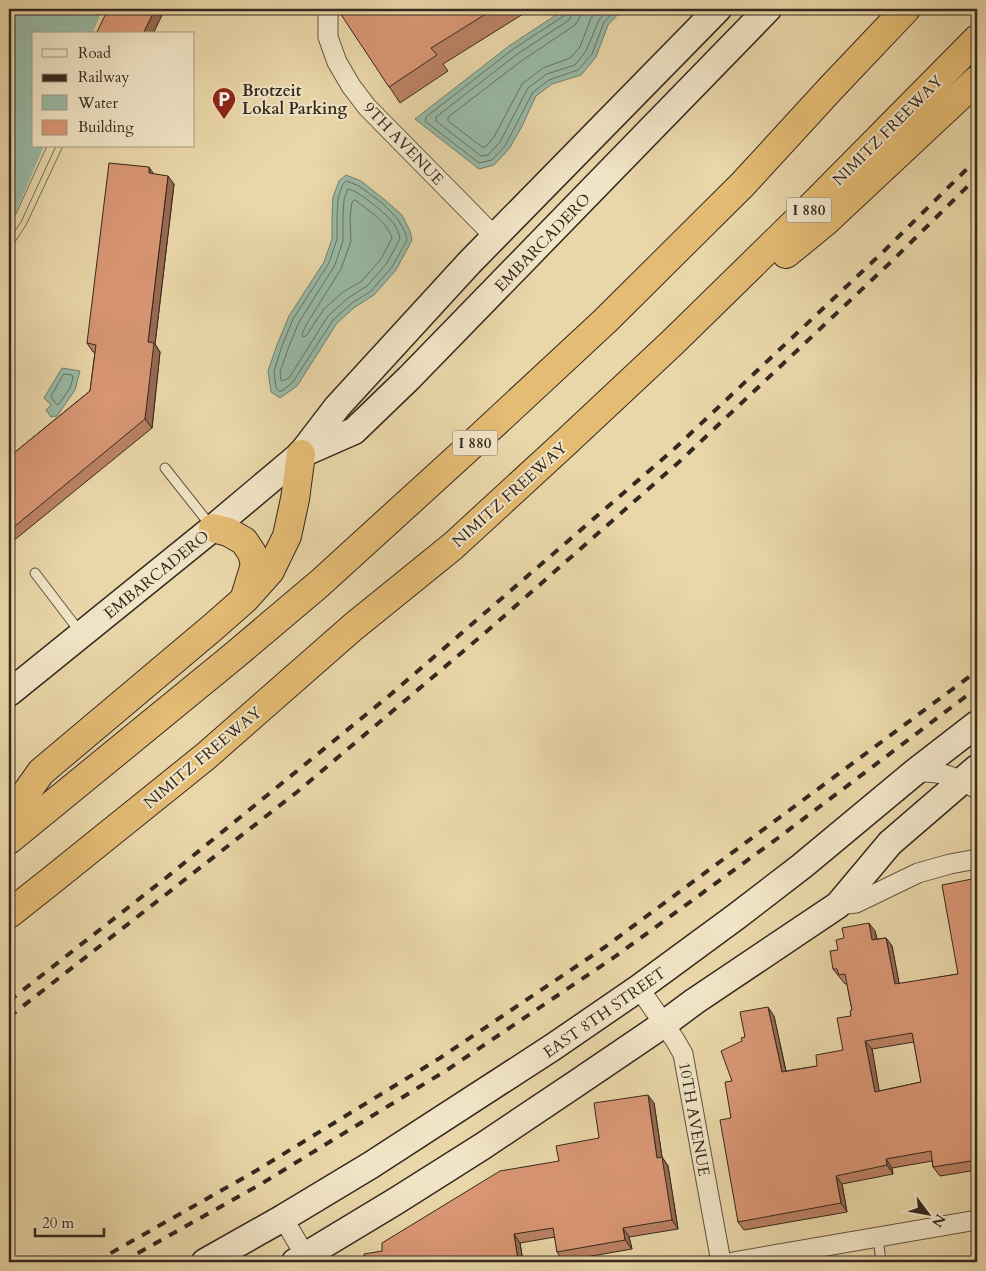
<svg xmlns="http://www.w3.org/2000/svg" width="986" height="1271" font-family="Cardo,serif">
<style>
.water{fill:#98baa7;stroke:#708071}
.pier{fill:#ead7a9}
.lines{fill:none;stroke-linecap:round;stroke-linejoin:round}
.shore{stroke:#667263;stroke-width:1}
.lane-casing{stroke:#625442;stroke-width:11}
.street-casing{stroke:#625442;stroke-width:21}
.secondary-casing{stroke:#34291f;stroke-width:29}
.highway-casing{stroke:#34291f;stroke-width:30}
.lane{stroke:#f1e5c7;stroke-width:9}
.street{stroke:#f1e5c7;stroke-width:19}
.secondary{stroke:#f1e5c7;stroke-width:26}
.highway{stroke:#e5bc74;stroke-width:28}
.rail{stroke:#34291f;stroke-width:4;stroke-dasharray:9 9;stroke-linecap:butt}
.wall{fill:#bb8265;stroke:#34291f;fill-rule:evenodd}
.shaded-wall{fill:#996a52;stroke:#34291f}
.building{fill:#da9775;stroke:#34291f;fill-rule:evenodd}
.labels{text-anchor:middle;stroke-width:4;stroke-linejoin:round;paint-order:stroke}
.shield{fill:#f1e5c7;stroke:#6d6151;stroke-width:1}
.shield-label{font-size:15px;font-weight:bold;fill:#34291f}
.poi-label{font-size:16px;font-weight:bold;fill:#34291f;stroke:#f1e5c7;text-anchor:start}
.street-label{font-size:16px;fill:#34291f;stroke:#f1e5c7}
</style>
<rect width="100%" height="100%" fill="#ead7a9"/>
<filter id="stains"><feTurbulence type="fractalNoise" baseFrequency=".004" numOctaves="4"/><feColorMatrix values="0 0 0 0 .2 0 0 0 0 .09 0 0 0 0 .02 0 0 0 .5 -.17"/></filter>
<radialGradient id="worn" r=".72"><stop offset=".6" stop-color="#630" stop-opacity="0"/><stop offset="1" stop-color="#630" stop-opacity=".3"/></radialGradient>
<g class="water">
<polygon points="9,9 131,9 120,34 34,34 34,146 68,146 9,260"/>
<polygon points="565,9 623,9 608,25 596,57 581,75 552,84 536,96 521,128 509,149 494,165 479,169 415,119 509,46"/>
<polygon points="346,175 361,181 385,200 402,215 410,231 412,240 396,270 374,295 355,307 337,323 297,386 280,398 271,392 268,371 277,345 289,316 324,262 332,239 332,217 333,197 339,181"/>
<polygon points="62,368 80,371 75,390 57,416 51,417 46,410 51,405 44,398"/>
</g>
<g class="pier">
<polygon points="103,9 118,9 107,34 92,34"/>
<polygon points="44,146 71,146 33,229 11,261 9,262 9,228"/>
</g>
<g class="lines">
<g class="shore">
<polyline points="567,9 567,12 565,15 512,50 426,117 425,121 479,163 492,160 505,146 533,92 549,80 578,70 592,54 604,22 617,9"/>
<polyline points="574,9 572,15 569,20 516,55 436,117 436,121 481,156 488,155 500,142 528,88 547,74 575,65 586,51 599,20 608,9"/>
<polyline points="581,9 580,17 575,25 520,62 448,117 448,121 482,147 485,147 494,137 522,84 543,68 570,58 580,47 591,18 598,9"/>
<polygon points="347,181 359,186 382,203 397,218 405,232 407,240 392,267 371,291 352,303 333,320 293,382 282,391 279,391 276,388 274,371 282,346 293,319 329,263 337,239 337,217 338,198 343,184"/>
<path d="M 348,189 C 358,190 388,215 394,224 C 397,228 399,233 400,239 L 387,263 L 367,286 L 348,298 L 328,316 L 289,378 L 282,381 L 281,380 L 280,372 L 288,349 L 299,322 L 335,265 L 343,241 L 343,217 L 344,200 Z"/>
<path d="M 355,200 C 368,210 387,222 392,238 L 381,259 L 362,281 L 343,292 L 324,309 L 306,336 L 303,337 L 302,334 L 306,325 L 341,269 L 351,241 L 350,218 L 352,202 L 353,201 Z"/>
<polyline points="9,226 14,218 47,146"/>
<polyline points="9,240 21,222 56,146"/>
<polyline points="9,251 26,225 63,146"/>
<polygon points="64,374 72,375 73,378 70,388 59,404 57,405 51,397"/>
</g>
<g class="lane-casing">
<g id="lane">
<polyline points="165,468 211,526"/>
<polyline points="35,573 80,632"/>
<polyline points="878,1237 881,1262"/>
</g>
</g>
<g class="street-casing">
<g id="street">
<polyline points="328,9 328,37 337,62 351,86 367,107 495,237"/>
<path d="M 915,772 C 943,771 953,776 977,789"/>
<polyline points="838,905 856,903 918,873 950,864 977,859"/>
<polyline points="639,988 675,1040 683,1054 721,1262"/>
<polyline points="283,1218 309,1262"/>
<polyline points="733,1262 977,1220"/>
</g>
</g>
<g class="secondary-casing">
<g id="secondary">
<polyline points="304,453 354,431 409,378 768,9"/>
<polyline points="9,693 213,528 301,454 337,407 470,262 718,9"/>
<polyline points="205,1262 283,1218 371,1165 553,1047 639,988 737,916 802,866 915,772 977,724"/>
<polyline points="295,1262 396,1201 483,1146 577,1083 664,1024 695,1001 838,905 890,843 977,768"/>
</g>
</g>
<g class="highway-casing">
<g id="highway">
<polyline points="786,254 824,223 977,80"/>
<polyline points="213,528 228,532 244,541 252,553 255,565 245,597"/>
<polyline points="9,817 41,772 212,628 245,599 270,571 287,536 295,499 301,454"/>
<polyline points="9,840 235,655 319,584 465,451 605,321 743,184 832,87 906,9"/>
<polyline points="9,914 47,884 206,756 353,627 453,546 564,444 673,342 815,203 977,39"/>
</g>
</g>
<use href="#lane" class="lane"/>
<use href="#street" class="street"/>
<use href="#secondary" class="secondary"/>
<use href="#highway" class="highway"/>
<g class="rail">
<polyline points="9,1001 167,877 390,695 672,451 884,251 977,159"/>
<polyline points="9,1017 297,792 486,632 679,462 893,260 977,177"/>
<polyline points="95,1262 254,1172 440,1058 605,947 977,671"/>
<polyline points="122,1262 261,1184 447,1070 613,958 778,838 977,688"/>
</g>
</g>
<g class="wall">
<polygon points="338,9 531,9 443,64 448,71 400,103"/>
<polygon points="154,174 174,184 155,344 160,352 152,428 12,542 9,537 9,457 90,391 95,352 93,352 87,343"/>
<path d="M 977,878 L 977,1170 L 940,1176 L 933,1167 L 932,1161 L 892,1168 L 893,1174 L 842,1184 L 847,1212 L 744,1230 L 738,1222 L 731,1118 L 732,1081 L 742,1041 L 745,1037 L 774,1016 L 786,1071 L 817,1066 L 843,1050 L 852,1010 L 847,984 L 845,984 L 833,969 L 838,950 L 875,931 L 877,939 L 886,938 L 892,946 L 899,984 L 958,974 ZM 914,1042 L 921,1082 L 879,1091 L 872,1049 Z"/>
<polygon points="654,1103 662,1157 668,1166 678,1229 629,1237 632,1249 563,1261 557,1252 555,1237 520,1243 523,1262 366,1262 382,1251 559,1161 599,1138"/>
</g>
<g class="shaded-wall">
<polygon points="155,9 165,9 153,34 143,34"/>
<polygon points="149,167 155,176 149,173"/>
<polygon points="168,176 174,184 155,344 160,352 152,428 145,419 148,342"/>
<polygon points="869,923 875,931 879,949 872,940"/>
<polygon points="886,938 892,946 901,993 895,984"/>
<polygon points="768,1007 774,1016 788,1081 782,1072"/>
<polygon points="865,1041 872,1049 881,1101 875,1092"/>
<polygon points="975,1063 977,1066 977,1078"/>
<polygon points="648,1095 654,1103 662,1157 668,1166 678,1229 672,1220 657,1158"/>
<polygon points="886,1159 892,1168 893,1174 887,1165"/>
<polygon points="836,1176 842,1184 847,1212 841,1203"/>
<polygon points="623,1228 629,1237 632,1249 625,1240"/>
<polygon points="514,1234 520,1243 523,1262 519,1262 518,1260"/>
</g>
<g class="building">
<polygon points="108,9 155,9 143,34 96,34"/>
<polygon points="338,9 494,9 431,48 437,55 389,87 338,10"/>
<polygon points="109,163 149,167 149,173 168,176 148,342 154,343 145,419 9,531 9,457 90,391 96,345 87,343"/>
<path d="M 977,878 L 977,1062 L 975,1063 L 977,1078 L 977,1160 L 933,1167 L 931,1151 L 886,1159 L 887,1165 L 836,1176 L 841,1203 L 738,1222 L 720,1120 L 731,1118 L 725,1082 L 732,1081 L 721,1051 L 742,1041 L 741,1038 L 745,1037 L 740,1012 L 768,1007 L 782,1072 L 817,1066 L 816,1055 L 843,1050 L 837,1018 L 851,1016 L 850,1011 L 852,1010 L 845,974 L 839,975 L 837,969 L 833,969 L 830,951 L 838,950 L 836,940 L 844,938 L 842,928 L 869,923 L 872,940 L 886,938 L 895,984 L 958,974 L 942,885 ZM 912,1033 L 921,1082 L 875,1092 L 865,1041 Z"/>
<polygon points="648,1095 657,1158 662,1157 672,1220 623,1228 625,1240 557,1252 553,1228 514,1234 518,1260 503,1262 366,1262 364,1254 382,1251 382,1243 500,1171 559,1161 556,1146 599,1138 594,1103"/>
</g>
<defs>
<g id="parking-pin" transform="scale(1.25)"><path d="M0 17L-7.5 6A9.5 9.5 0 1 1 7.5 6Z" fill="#8f2418" stroke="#f1e5c7"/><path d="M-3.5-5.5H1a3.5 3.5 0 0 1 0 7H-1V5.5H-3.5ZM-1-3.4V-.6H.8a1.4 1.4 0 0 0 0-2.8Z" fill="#fff"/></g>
</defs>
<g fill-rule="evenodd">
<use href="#parking-pin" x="224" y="99"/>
</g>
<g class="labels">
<g class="shield">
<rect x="786.5" y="197.5" width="45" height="25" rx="4"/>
<rect x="452.5" y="430.5" width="45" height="25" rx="4"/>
</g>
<g class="shield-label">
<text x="809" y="215">I 880</text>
<text x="475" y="448">I 880</text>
</g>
<g class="poi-label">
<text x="242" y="96">Brotzeit<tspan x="242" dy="18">Lokal Parking</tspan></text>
</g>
<g class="street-label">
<text transform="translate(887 130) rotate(-45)" y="6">NIMITZ FREEWAY</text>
<text transform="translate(404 143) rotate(46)" y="6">9TH AVENUE</text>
<text transform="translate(542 242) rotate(-46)" y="6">EMBARCADERO</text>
<text transform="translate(509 494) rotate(-42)" y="6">NIMITZ FREEWAY</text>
<text transform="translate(156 574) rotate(-39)" y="6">EMBARCADERO</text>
<text transform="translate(202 757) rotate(-40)" y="6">NIMITZ FREEWAY</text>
<text transform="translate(604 1012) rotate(-35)" y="6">EAST 8TH STREET</text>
<text transform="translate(695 1119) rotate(80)" y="6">10TH AVENUE</text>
</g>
</g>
<rect width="986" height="1271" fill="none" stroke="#ead7a9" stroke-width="30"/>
<rect x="10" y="10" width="966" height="1251" fill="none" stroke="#34291f" stroke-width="2.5"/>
<rect x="15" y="15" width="956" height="1241" fill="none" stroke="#34291f"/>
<rect x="32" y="32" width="162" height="115" fill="#f1e5c7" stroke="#a59a84"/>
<rect x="42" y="49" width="25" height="8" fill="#f1e5c7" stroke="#a59a84"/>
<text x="78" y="58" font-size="15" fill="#34291f">Road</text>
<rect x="42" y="74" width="25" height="8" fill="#34291f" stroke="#a59a84"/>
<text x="78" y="82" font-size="15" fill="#34291f">Railway</text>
<rect x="42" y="95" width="25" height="15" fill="#98baa7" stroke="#a59a84"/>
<text x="78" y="108" font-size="15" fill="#34291f">Water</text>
<rect x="42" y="120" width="25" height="15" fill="#da9775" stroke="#a59a84"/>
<text x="78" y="132" font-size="15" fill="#34291f">Building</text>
<g transform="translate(928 1214) rotate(122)" stroke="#f1e5c7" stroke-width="4" paint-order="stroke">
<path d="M0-4L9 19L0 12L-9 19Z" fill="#34291f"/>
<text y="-8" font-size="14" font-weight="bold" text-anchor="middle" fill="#34291f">N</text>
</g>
<path d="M35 1228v8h69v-8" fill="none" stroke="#34291f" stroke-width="2.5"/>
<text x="42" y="1228" font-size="15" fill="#34291f" stroke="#f1e5c7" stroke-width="4" paint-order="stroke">20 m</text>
<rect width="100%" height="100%" filter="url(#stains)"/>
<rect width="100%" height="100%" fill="url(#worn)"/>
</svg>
